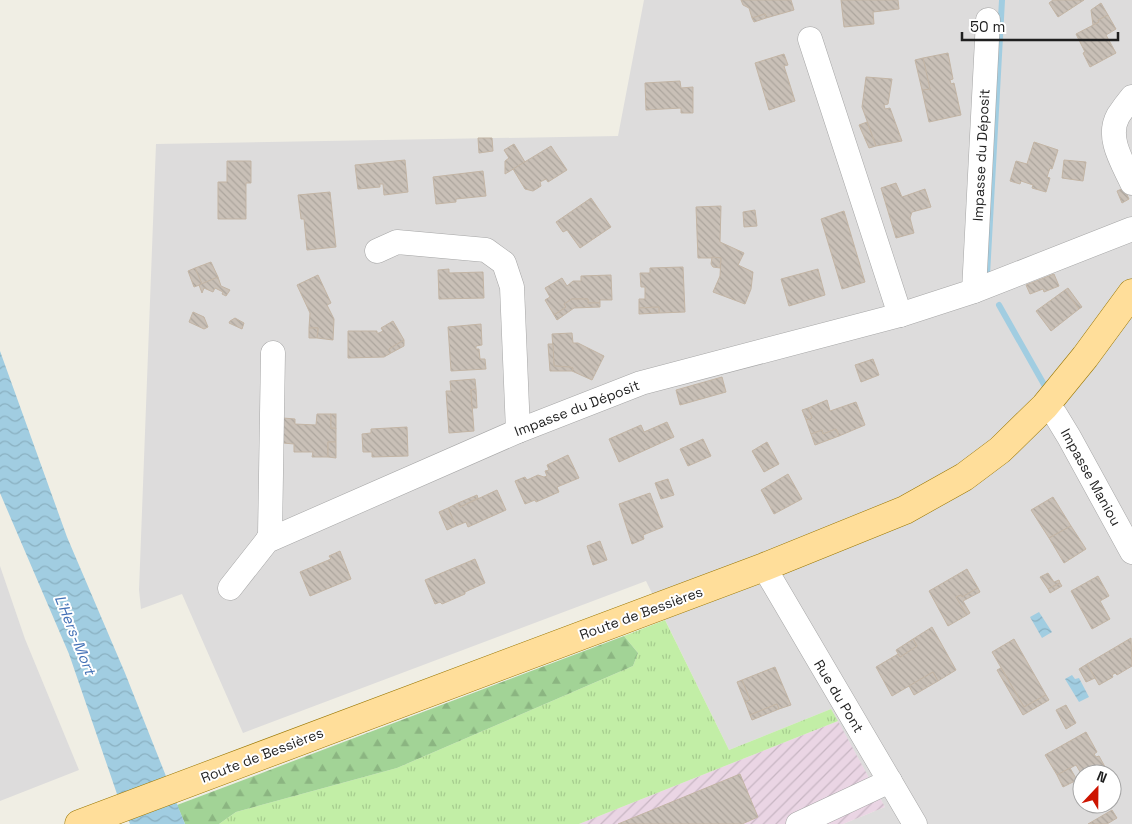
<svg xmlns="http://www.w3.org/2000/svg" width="1132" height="824" font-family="'Space Grotesk',sans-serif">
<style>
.residential{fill:#dddcdc;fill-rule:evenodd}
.industrial{fill:url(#industrial-furrows)}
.grass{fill:url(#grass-tufts)}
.forest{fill:url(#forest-firs)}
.water{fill:url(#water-waves)}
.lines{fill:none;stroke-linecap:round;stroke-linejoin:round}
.stream{stroke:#a1cde1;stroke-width:6}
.building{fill:url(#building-back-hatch);stroke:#c3b5a5}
.minor-casing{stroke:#a6a6a6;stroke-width:25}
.major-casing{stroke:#997600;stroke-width:29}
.minor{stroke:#fff;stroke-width:24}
.major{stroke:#ffde9a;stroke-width:28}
.labels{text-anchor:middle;stroke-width:4;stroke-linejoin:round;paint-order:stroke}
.street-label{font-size:14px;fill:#1f1f1f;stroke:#fff}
.water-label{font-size:15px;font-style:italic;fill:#4371b6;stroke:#fff}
</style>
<defs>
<pattern id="industrial-furrows" width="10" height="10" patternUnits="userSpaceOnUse" patternTransform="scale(1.25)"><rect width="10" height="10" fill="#ead5e4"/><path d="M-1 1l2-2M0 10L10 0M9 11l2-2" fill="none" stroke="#c8b6c3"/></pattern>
<pattern id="grass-tufts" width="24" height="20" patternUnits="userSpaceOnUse" patternTransform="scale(1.25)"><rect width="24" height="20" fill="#c2eea6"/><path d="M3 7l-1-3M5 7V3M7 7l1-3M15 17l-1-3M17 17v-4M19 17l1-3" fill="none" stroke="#a6cc8e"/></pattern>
<pattern id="forest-firs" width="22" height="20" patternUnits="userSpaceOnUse" patternTransform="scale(1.25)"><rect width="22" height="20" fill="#a2d396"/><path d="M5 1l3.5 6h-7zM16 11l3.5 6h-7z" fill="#8bb581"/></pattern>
<pattern id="water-waves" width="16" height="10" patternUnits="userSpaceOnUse" patternTransform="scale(1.25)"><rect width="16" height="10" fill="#a1cde1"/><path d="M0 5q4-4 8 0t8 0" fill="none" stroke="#8ab0c1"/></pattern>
<pattern id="building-back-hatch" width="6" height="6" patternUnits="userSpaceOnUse" patternTransform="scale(1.25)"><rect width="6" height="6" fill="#c9c0b7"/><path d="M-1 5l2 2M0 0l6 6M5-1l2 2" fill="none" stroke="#aca59d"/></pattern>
</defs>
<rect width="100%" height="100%" fill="#f0eee4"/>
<g class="residential">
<path d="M 644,0 L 1132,0 L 1132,824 L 843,824 L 885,807 L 831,709 L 729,750 L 646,581 L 243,733 L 182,594 L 141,609 L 139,590 L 156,144 L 618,136 ZM 1082,774 L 1112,774 L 1112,804 L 1082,804 Z"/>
<polygon points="0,566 25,639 79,770 0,801"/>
</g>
<polygon class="industrial" points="838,721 885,807 843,824 579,824"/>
<polygon class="grass" points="665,620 729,750 831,709 838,721 579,824 219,824 236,812 397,768 633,666 638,653 624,636"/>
<polygon class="forest" points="624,636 638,653 633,666 397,768 236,812 219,824 185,824 177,805"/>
<g class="water">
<polygon points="0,351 67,537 125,673 185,824 130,824 117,794 69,654 0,493"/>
<polygon points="1039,612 1052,632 1042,638 1030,617"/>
<polygon points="1072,675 1075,679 1079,678 1089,697 1079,702 1065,679"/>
</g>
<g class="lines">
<g class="stream">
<polyline points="987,275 1002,0"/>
<polyline points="999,305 1046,388"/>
</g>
</g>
<g class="building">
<polygon points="741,0 791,0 794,10 766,18 765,14 752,18 749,8 743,5"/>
<polygon points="841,0 898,0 899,9 873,12 874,24 844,27"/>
<polygon points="1053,0 1084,0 1058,17 1049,3"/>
<polygon points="1101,3 1108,15 1098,20 1099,22 1093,25 1091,10"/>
<polygon points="765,14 766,18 754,22 752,18"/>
<polygon points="1108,15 1116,29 1106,35 1116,53 1090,67 1083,53 1085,52 1076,34 1099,22 1098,20"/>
<polygon points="948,53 953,79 950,80 951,84 954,83 961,115 929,122 922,90 930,89 923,58"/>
<polygon points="784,54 788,65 784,66 795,101 769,110 755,63"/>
<polygon points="923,58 930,89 922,90 915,60"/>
<polygon points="866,77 892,79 888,104 884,105 885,109 890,108 902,141 876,146 862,107"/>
<polygon points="680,81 681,88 693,87 693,113 681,113 681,108 646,110 645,83"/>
<polygon points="867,122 876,146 869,148 859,125"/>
<polygon points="478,138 492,138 493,151 479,153"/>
<polygon points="1034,142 1058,150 1052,169 1050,168 1047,177 1050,178 1046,192 1032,188 1033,185 1021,181 1020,184 1010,181 1016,161 1027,164"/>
<polygon points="514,144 525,162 505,174 505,161 509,158 504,150"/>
<polygon points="551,146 567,170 548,182 546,179 540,182 541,186 533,191 525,189 513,169"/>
<polygon points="405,160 408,192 384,195 383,184 380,184 380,187 358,189 355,165"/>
<polygon points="1064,160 1086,162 1083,181 1062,178"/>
<polygon points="227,161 251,161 251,183 246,183 246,219 218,219 218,182 227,182"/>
<polygon points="483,171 486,196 456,199 456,202 436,204 433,177"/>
<polygon points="896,183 902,197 925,189 931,207 912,212 910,218 914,233 896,238 881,188"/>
<polygon points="1124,188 1129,199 1122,203 1117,191"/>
<polygon points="330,192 336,247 307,250 304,219 301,219 298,195"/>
<polygon points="591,198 611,227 580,248 567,230 563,232 556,222"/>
<polygon points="721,206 720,242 744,253 738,265 753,272 751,289 745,304 713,292 720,276 721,258 698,258 696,207"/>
<polygon points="755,210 757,226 744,227 743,212"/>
<polygon points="844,211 865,282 842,289 821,219"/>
<polygon points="712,257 721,258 720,268 713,267 711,264"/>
<polygon points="211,262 218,277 202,284 195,268"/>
<polygon points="683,267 685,312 659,313 659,307 639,308 639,299 645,299 645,287 641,287 640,273 650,273 650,268"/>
<polygon points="195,268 202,284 194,287 188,271"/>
<polygon points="449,269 449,273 483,272 484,298 439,299 438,270"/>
<polygon points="818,269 825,295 789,306 781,279"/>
<polygon points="1054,274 1059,286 1044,292 1043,289 1030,294 1026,285"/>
<polygon points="318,275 331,303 327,305 334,319 333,340 317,338 318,328 309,328 310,313 297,285"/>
<polygon points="611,275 612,300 600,300 600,303 588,303 588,299 572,299 564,304 566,307 554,315 545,300 550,297 545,288 562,278 567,286 573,281 581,281 581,276"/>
<polygon points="218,277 221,286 230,290 226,296 222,294 223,292 215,288 213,292 204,288 202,293 199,285"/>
<polygon points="1068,288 1082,307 1079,309 1065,290"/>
<polygon points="1065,290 1079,309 1051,331 1036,311"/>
<polygon points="572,299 588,299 588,303 600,303 600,307 574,308 557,320 554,315 566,307 564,304"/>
<polygon points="659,307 659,313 639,314 639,308"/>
<polygon points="193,312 204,317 208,327 204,329 189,322"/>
<polygon points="235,318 244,323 242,329 229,323 230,321"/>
<polygon points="393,321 404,340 389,349 391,353 384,357 348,358 348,331 377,331 377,333 379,333 383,331 381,328"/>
<polygon points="481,324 482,345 476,346 476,349 479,349 480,359 485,359 486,369 451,371 448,327"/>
<polygon points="309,328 318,328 317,338 309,338"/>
<polygon points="572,333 573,343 578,343 604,356 592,380 572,371 573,368 570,367 554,366 552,334"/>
<polygon points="404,340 404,346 391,353 389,349"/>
<polygon points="548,344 553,344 554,366 570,367 573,368 572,371 550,371"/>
<polygon points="873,359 879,375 861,382 855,365"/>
<polygon points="722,377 726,392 680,405 676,390"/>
<polygon points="475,379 476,389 471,390 474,431 449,433 446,391 451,391 450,381"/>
<polygon points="476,389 477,408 472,408 471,390"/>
<polygon points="827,400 830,411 856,402 865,425 839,436 836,429 823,434 822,430 811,434 806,420 812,418 808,408"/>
<polygon points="808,408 812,418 806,420 802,410"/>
<polygon points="317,414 331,414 331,428 336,428 336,442 328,442 328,457 312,457 313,452 294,452 294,444 283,443 283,418 295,419 295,424 316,425"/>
<rect x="331" y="414" width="5" height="14"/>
<polygon points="667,422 674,437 619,462 609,439 641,425 644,432"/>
<polygon points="407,427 408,456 372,457 372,452 363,452 362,434 371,433 371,429"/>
<polygon points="836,429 839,436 815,445 811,434 822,430 823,434"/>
<polygon points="703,439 711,456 688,466 680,449"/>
<polygon points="328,442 336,442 336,458 328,457"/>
<polygon points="767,442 779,464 764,472 752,451"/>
<polygon points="568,455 579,478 557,487 559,492 536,502 535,500 525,504 515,481 525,477 527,480 538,475 544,477 547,476 545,471 549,470 547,465"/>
<polygon points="788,474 802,499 774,514 761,490"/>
<polygon points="668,479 674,495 661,499 655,483"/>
<polygon points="497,490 506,510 468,527 466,522 456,526 448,508 458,503 460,507"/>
<polygon points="650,493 663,527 643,535 644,539 632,544 619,504"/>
<polygon points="477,495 478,498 460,507 458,503"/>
<polygon points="1053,497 1071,526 1049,538 1031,510"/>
<polygon points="448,508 456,526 447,530 439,512"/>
<polygon points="1071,526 1086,549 1064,563 1049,538"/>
<polygon points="600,541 607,560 593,565 587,546"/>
<polygon points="340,551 351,579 310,596 300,572 331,559 329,556"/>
<polygon points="475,559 485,583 465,592 465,594 442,604 440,602 435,604 425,580"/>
<polygon points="967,569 978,588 962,597 961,595 956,597 967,615 948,626 929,591"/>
<polygon points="1048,573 1054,582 1059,580 1060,583 1048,589 1040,577"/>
<polygon points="1098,576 1109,596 1100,601 1110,619 1092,629 1071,591"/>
<polygon points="1060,583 1062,586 1050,593 1048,589"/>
<polygon points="978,588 980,592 963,601 970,613 967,615 956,597 961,595 962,597"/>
<polygon points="932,627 956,670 938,681 933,672 892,696 876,667 898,654 900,657 917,646 913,639"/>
<polygon points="1131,638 1132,666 1117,675 1115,673 1112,675 1113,677 1099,685 1087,664"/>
<polygon points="913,639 917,646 900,657 896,650"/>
<polygon points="1014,639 1046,695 1024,707 992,652"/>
<polygon points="1087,664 1095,678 1086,682 1079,669"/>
<polygon points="775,667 791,705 779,709 777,704 750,715 745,702 750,700 742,680"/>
<polygon points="1001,668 1024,707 1046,695 1049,700 1023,715 997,670"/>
<polygon points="933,672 938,681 914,695 909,686"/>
<polygon points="742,680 750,700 745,702 737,682"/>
<polygon points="777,704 779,709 752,720 750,715"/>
<polygon points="1066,705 1076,723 1066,729 1056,710"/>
<polygon points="1086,732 1097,752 1094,754 1096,757 1099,756 1109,774 1082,775 1076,765 1057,775 1045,755"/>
<polygon points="1070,768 1077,780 1063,787 1057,775"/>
<polygon points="740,774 758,817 742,824 618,824"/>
<polygon points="1112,810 1117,818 1107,824 1088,824"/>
</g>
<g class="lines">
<g class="minor-casing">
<g id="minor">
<polyline points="810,39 900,315"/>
<path d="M 1132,97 C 1127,103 1122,110 1118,116 C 1106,138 1123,163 1132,183"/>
<polyline points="377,251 397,242 486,250 504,263 512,287 518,431"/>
<polyline points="974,291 988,20"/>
<polyline points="1045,406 1055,414 1069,437 1132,552"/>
<polyline points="267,541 270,535 273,353"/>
<polyline points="764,567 915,824"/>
<polyline points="230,588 267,541 518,431 641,383 900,315 974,291 1132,229"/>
<polyline points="798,824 890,781"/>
</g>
</g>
<g class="major-casing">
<polyline id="major" points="79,824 764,567 905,510 964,477 1000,450 1045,406 1085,357 1132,293"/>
</g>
<use href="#minor" class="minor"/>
<use href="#major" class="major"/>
</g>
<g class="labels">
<g class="street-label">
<text transform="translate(981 155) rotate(-87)" y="5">Impasse du Déposit</text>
<text transform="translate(577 408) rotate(-21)" y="5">Impasse du Déposit</text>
<text transform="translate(1091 477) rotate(61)" y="5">Impasse Maniou</text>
<text transform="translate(641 613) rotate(-20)" y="5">Route de Bessières</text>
<text transform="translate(839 696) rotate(59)" y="5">Rue du Pont</text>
<text transform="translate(262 755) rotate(-21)" y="5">Route de Bessières</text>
</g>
<g class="water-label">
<text transform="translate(75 635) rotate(68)" y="5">L'Hers-Mort</text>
</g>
</g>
<g transform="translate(1097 789) rotate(22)"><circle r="24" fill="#ffffff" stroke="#a5a5a5"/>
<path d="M0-4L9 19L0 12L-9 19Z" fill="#cd1400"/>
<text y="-8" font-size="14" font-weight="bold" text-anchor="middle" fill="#1f1f1f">N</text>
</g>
<path d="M962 32v8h156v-8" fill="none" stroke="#1f1f1f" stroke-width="2.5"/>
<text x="970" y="32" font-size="15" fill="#1f1f1f" stroke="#ffffff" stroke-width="4" paint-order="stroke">50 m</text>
</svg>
